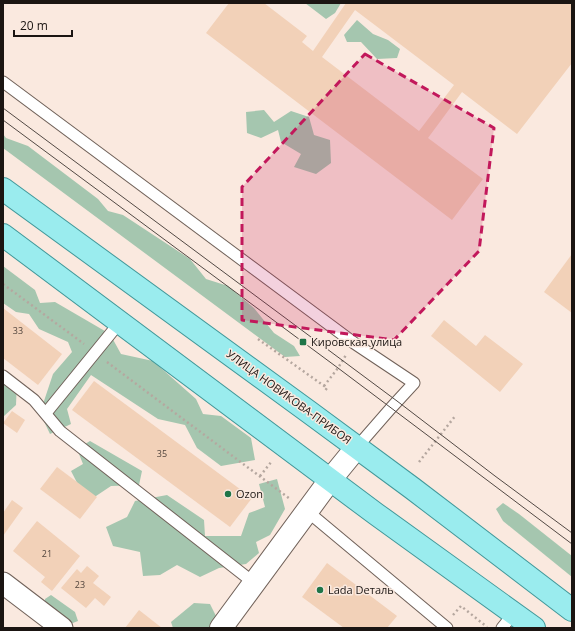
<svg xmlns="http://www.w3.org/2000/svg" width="575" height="631" font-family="'Open Sans',sans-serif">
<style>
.green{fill:#a5c6af}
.building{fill:#f2d1b8;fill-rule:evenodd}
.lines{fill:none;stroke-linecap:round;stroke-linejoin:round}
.service-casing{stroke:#71625a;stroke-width:13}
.minor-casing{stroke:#71625a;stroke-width:23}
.tertiary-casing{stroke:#71625a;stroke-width:24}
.primary-casing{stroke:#42989a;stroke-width:24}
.path{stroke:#b5a79f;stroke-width:2.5;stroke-dasharray:2 3;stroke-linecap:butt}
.service{stroke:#fff;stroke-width:11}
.minor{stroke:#fff;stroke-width:21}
.tertiary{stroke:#fff;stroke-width:22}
.primary{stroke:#9aecee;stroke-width:22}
.tram{stroke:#524944;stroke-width:1}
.marked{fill:#c2185b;fill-opacity:0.2;stroke:#c2185b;stroke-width:3;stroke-dasharray:8 5;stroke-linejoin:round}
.poi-dot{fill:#1f7548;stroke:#fae9df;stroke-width:1.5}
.labels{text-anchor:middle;stroke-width:3;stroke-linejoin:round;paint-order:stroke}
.number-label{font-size:9px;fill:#51443c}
.poi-label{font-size:11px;fill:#1b1512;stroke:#fae9df;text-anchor:start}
.street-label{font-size:11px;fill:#1b1512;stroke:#fae9df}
</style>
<rect width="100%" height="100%" fill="#fae9df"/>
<g class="green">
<polygon points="305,3 341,3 335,13 326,19"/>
<polygon points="357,20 373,34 388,40 400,49 397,58 377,59 361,42 347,42 344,35"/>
<polygon points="264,110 274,122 291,111 309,117 314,135 330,140 331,163 316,174 294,167 301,154 281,142 278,130 261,138 247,133 246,112"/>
<polygon points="3,134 6,138 28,146 98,199 108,211 123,215 190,259 206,279 228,286 254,308 274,333 294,346 300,356 285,357 3,148"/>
<polygon points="3,266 35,290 40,303 55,302 110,334 121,354 153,361 196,399 203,414 221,416 251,438 255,460 221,466 197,448 185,425 158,419 91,375 67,409 71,424 50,434 40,413 53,374 72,352 68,342 39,329 29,314 16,312 3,303"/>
<polygon points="3,374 17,381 16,405 3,417"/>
<polygon points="90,441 142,471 139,485 111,486 87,502 71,471 83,464 77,449"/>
<polygon points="277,479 285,509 270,535 256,542 259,553 246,564 219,568 200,577 177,565 160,575 143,576 140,552 113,546 106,527 127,517 135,501 167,495 204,520 205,536 241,536 249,513 265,507 259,484"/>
<polygon points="503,503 519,514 572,556 572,577 503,521 496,509"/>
<polygon points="51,595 75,612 78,621 65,626 45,609 45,599"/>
<polygon points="194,603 210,604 218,620 213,628 173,628 171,622"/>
</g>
<g class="building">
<path d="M 229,3 L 264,3 L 307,36 L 302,42 L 313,51 L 346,3 L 572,3 L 572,63 L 517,134 L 462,92 L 428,138 L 483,179 L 452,220 L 206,33 ZM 355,10 L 454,85 L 419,131 L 322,57 Z"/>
<polygon points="572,254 572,313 544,292"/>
<polygon points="3,308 62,354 38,385 3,358"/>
<polygon points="444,320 476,346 485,335 523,364 500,392 431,336"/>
<polygon points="94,381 252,498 230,527 72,410"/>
<polygon points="12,411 25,420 17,433 3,423"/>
<polygon points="57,467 97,497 80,519 40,489"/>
<polygon points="12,500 23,508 3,536 3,513"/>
<polygon points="37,521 80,556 52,591 41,582 45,577 13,551"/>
<polygon points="327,563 397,616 387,628 344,628 302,597"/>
<polygon points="87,566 99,576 93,583 111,597 104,606 95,598 86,608 61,588 77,569 81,573"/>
<polygon points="139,610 162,628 125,628"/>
</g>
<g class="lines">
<g class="service-casing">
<g id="service">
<polyline points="3,82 354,343 414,383 391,408 357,447"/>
<polyline points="3,376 34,400 60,431 254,583"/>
<polyline points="46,413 120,322"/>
<polyline points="307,511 447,628"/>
<polyline points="502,628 514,613"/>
</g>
</g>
<g class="minor-casing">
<polyline id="minor" points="3,583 62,628"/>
</g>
<g class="tertiary-casing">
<polyline id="tertiary" points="221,628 330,480 357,447"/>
</g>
<g class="primary-casing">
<g id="primary">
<polyline points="3,189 309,412 412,488 572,610"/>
<polyline points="3,235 376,514 534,628"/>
</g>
</g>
<g class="path">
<polyline points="3,284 84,344"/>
<polyline points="258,339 327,388 324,392"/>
<polyline points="107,362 290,499"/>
<polyline points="324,386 338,368 346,355"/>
<polyline points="419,462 456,415"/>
<polyline points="260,476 272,461"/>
<polyline points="453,615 461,606 487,627"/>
</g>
<use href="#service" class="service"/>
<use href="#minor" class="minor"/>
<use href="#tertiary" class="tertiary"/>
<use href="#primary" class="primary"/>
<g class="tram">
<polyline points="3,108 397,401 495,476 572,533"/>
<polyline points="3,120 338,368 572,544"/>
</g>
</g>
<path class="marked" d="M 365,54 L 494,128 L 479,251 L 394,340 L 242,320 L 242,187 Z"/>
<g class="poi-dot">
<rect x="299" y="338" width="8" height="8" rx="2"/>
<circle cx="228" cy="494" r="4"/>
<circle cx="320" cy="590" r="4"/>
</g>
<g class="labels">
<g class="number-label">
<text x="18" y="334">33</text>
<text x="162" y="457">35</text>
<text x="47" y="557">21</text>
<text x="80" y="588">23</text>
</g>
<g class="poi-label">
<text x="311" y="346">Кировская улица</text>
<text x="236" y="498">Ozon</text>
<text x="328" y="594">Lada Dеталь</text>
</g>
<g class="street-label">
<text transform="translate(289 397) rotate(36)" y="4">УЛИЦА НОВИКОВА-ПРИБОЯ</text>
</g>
</g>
<rect width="575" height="631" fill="none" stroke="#1b1512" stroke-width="8"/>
<path d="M14 30v6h58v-6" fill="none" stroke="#1b1512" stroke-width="2"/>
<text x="20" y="30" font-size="12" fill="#1b1512" stroke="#fae9df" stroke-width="3" paint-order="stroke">20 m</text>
</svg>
